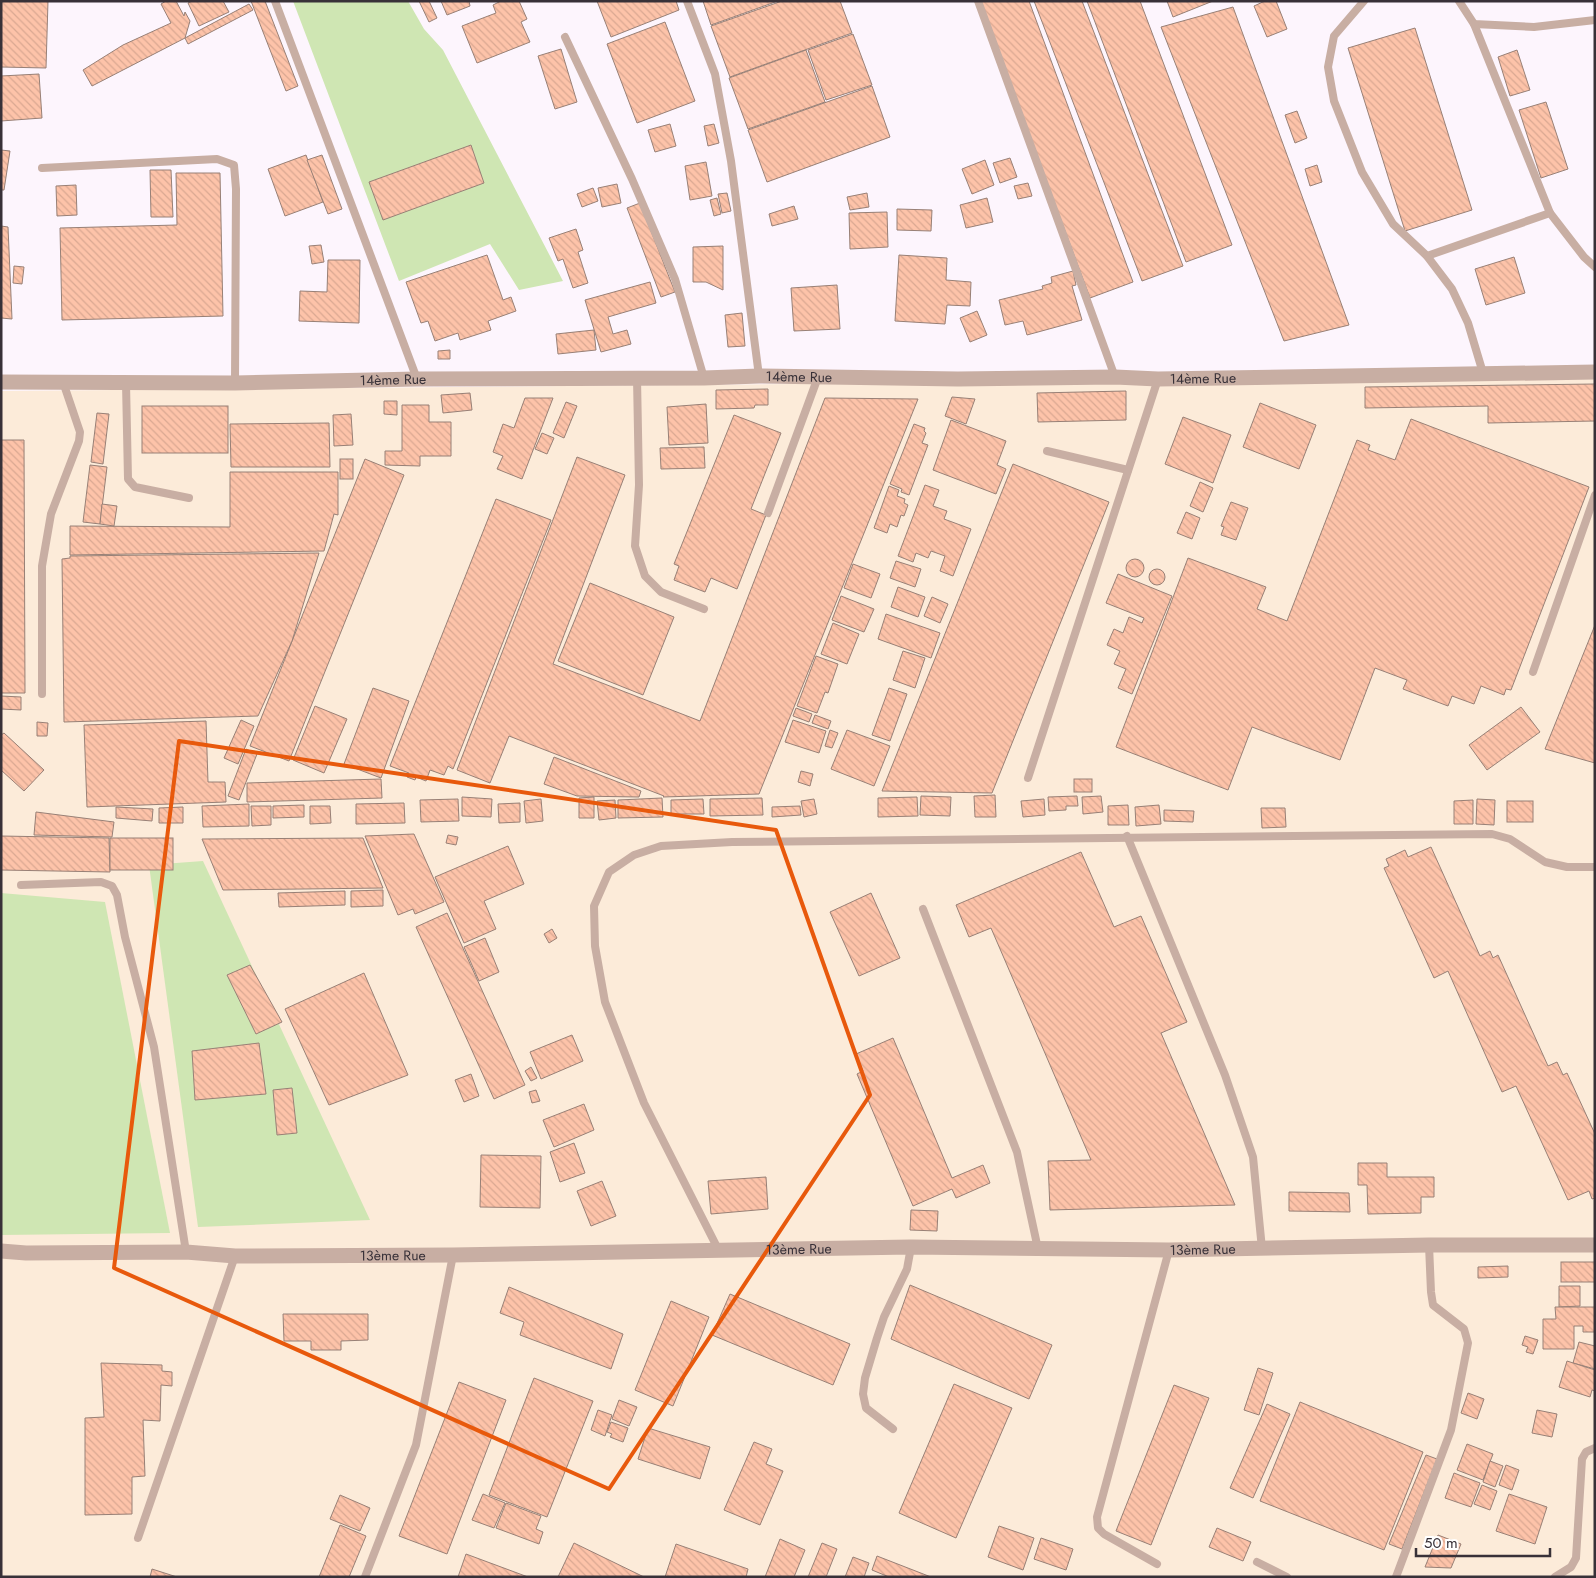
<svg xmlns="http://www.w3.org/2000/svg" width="1596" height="1578" font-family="Jost,sans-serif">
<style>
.commercial{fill:#fcebd9}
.park{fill:#cfe6b3}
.building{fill:url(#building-back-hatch);stroke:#988076}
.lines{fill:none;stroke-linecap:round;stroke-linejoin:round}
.service{stroke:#c8aea3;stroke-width:8}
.minor{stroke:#c8aea3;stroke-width:15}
.marked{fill:none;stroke:#e8590c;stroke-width:4;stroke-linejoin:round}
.labels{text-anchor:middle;stroke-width:4;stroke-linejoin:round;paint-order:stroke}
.street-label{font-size:14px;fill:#383138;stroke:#fff}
</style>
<defs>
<pattern id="building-back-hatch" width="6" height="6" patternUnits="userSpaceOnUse" patternTransform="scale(1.25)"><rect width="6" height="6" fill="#fdc3a9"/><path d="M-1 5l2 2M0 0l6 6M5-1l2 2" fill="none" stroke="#daa892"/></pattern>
</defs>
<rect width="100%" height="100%" fill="#fdf5fd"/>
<polygon class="commercial" points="1595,377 1595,1577 1,1577 1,391"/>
<g class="park">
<polygon points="293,1 408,1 424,29 443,50 563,281 519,290 490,244 399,281"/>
<polygon points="203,861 370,1220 198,1227 149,865"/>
<polygon points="1,893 105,902 170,1233 1,1235"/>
</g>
<g class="building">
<polygon points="1,1 48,1 46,68 1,67"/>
<polygon points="166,1 176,1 184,16 185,12 190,21 185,38 92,86 83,70 123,45 171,23 161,4"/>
<polygon points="192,1 223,1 229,12 199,26 188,3"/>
<polygon points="251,1 265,1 298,86 286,91"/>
<polygon points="419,1 429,1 437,18 429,22"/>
<polygon points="441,1 469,1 470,6 447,15"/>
<polygon points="501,1 519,1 527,19 521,22 530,42 477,63 462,26 496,13 493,5"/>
<polygon points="597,1 676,1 679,10 611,37"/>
<polygon points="703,1 778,1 711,25"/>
<polygon points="782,1 840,1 852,33 730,77 711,26"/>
<polygon points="979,1 1029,1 1133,282 1090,298"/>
<polygon points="1034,1 1082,1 1183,266 1142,281"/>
<polygon points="1087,1 1140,1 1232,245 1186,262"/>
<polygon points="1167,1 1213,1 1173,17"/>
<polygon points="1265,1 1276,1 1287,29 1267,37 1254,6"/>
<polygon points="249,4 253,10 188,44 185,38"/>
<polygon points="1233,7 1349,325 1284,341 1161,27"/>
<polygon points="665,22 695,101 637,123 607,44"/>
<polygon points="1415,28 1472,210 1405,231 1348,48"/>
<polygon points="853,34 872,85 826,100 808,50"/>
<polygon points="561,49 577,102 555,109 538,56"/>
<polygon points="806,50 825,102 748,129 729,78"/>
<polygon points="1517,50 1530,90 1510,96 1498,57"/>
<polygon points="39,74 42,118 1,121 1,76"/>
<polygon points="872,86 890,137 767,182 748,130"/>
<polygon points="1546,102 1568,169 1541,178 1519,110"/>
<polygon points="1297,111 1307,138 1295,143 1285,115"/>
<polygon points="670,124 676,146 655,152 648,130"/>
<polygon points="714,124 719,143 708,146 704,126"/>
<polygon points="471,145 484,183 383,220 369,182"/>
<polygon points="1,150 10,151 4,190 1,190"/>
<polygon points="306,155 323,202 285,216 268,169"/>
<polygon points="322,155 342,209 328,214 307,160"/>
<polygon points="1010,158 1017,177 1000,183 993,163"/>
<polygon points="985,160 994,185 972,194 962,169"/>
<polygon points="706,162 712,196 690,200 685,166"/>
<polygon points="1317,165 1322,182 1310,186 1305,169"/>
<polygon points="150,170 171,170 173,217 151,217"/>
<polygon points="176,173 220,173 223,316 62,320 60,228 177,225"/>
<polygon points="1028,183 1032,196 1018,199 1014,186"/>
<polygon points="617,184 621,203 602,207 598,188"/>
<polygon points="76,185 77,215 57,216 56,186"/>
<polygon points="593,188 598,201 582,207 577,194"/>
<polygon points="727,193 731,211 722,213 718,194"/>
<polygon points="867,193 869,207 850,210 847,197"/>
<polygon points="717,198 721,214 714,216 710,200"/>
<polygon points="987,198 993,222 966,228 960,205"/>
<polygon points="640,203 675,292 661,297 627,208"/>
<polygon points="794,206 798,219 772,226 769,214"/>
<polygon points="897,209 932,210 931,231 897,230"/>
<polygon points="887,212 888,247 850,249 849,213"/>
<polygon points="1,226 8,227 12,319 1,318"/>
<polygon points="576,229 583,250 578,252 588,283 573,288 563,259 558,261 549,238"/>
<polygon points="321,245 324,262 312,264 309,246"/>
<polygon points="723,246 723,290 706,282 693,282 693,247"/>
<polygon points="487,255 503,300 511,297 516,311 488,321 491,330 460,340 458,333 435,341 428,321 421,323 406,282"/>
<polygon points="899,255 947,258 946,280 971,282 970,306 947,305 945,324 895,321"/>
<polygon points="1514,257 1525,293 1486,305 1475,269"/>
<polygon points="328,260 360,260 359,323 299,321 300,291 327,292"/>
<polygon points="14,266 24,267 22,284 13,283"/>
<polygon points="1073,271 1076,285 1072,286 1082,320 1027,335 1023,321 1005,325 999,300 1043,289 1042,286 1052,283 1051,277"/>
<polygon points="650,282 656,303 608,317 613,334 627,330 631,344 601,352 585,300"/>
<polygon points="837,285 840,329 794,331 791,288"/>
<polygon points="977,311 987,335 970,342 960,318"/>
<polygon points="742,313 745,346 728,347 725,315"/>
<polygon points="594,330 596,350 558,354 556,334"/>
<polygon points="450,350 450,359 438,359 438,351"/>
<polygon points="1595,384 1595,421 1488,423 1488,406 1365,408 1365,387"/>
<polygon points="768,389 768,405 755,405 754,408 716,409 716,390"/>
<polygon points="1126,391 1126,420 1038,422 1037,393"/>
<polygon points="470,393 472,410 443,413 441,395"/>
<polygon points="952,397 975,399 966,424 945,416"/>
<polygon points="525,398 553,398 522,479 497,469 503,456 493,452 503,424 514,428"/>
<polygon points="825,398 918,399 759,794 663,797 664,796 509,736 490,783 457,770 577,457 625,475 553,664 700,721"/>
<polygon points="384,401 397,401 397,415 384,414"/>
<polygon points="566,402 577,406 564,438 553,433"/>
<polygon points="1260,403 1316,425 1299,469 1243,447"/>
<polygon points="706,404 708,443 669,445 667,407"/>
<polygon points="402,405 429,405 429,422 451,422 451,456 420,456 420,466 385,465 385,451 402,451"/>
<rect x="142" y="406" width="86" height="47"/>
<polygon points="97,413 109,414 103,464 91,462"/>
<polygon points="351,414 353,445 334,446 333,415"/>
<polygon points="734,415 781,433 751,509 766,515 737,589 711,578 705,592 674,580 679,566 674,564"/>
<polygon points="1183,417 1231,435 1213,483 1165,464"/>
<polygon points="1411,419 1589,487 1511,690 1506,689 1504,695 1481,686 1474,704 1452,696 1448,706 1403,689 1407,680 1375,668 1340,760 1252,727 1228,790 1116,747 1188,558 1266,587 1257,609 1287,621 1357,440 1370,445 1368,450 1395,460"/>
<polygon points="951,420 1006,441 997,465 1006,469 996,494 933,470"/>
<polygon points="329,423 330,467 231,467 230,424"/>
<polygon points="914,424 925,428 924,431 926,433 922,443 928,445 909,495 901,492 902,489 890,484"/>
<polygon points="542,433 554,438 547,454 535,449"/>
<polygon points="1,440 24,440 25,693 1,693"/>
<polygon points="704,447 705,468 661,469 660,448"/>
<rect x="340" y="459" width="13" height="20"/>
<polygon points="365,459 404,475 289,761 250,746"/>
<polygon points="1013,464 1109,502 992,793 882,791"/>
<polygon points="90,465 107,467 100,524 83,522"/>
<polygon points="230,472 338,472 338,515 334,514 324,551 70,555 70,526 230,527"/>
<polygon points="1200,482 1213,488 1203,512 1190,506"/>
<polygon points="925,485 939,490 933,506 947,511 944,519 971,529 953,576 940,571 945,556 931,551 928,558 916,553 913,562 898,556"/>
<polygon points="889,486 899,490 897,496 905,499 904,503 908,505 904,516 901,515 897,527 890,524 887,533 874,528"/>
<polygon points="496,499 551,520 453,769 448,766 444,775 430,770 426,781 416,777 415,780 407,777 409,773 390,766"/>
<polygon points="1231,502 1248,508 1236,540 1221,535 1224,527 1221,526"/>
<polygon points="102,504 117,506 114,526 100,524"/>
<polygon points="1186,512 1200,518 1192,539 1177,533"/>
<polygon points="319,553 292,641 258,716 64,722 62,559 70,558 70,556"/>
<circle cx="1135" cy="568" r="9"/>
<polygon points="896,561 921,569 915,587 890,578"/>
<polygon points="853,564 880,574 871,598 844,588"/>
<circle cx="1157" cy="577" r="8"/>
<polygon points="1118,574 1172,596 1132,694 1118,688 1126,669 1114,664 1120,651 1107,645 1114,629 1123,633 1129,617 1142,623 1144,618 1106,603"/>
<polygon points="590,583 674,617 643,695 558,661"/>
<polygon points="898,587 925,597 918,617 891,607"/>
<polygon points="841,596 874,609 864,632 832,620"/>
<polygon points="932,597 948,604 940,623 924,616"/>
<polygon points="886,614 940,633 931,658 878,639"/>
<polygon points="833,623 859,634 847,664 821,654"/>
<polygon points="1595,625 1595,763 1545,749"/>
<polygon points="903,651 925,658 915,688 893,680"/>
<polygon points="816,656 838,664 828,693 825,692 817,713 797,706"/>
<polygon points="373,688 409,701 381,778 344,764"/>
<polygon points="889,688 907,694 890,741 872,735"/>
<polygon points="1,696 21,697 21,710 1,709"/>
<polygon points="315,706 347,719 324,773 293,760"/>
<polygon points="1521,707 1540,732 1487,770 1469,745"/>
<polygon points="796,708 812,714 809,722 793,716"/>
<polygon points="815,715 831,721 828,729 812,723"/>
<polygon points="241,720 254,726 238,764 224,758"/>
<polygon points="793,720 826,731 819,753 785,742"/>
<polygon points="206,721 208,782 225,782 226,802 87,807 84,725"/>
<polygon points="37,722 48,723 47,736 37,736"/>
<polygon points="830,730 838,733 832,748 825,746"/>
<polygon points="847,730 890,746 874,786 831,769"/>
<polygon points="4,733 44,770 24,791 1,770 1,735"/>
<polygon points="246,749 257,754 239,800 228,796"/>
<polygon points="554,757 641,791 639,797 577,796 544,784"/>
<polygon points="801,771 813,774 810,786 798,782"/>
<polygon points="381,779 382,798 247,802 247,783"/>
<rect x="1074" y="779" width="18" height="13"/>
<polygon points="995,795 996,817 975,817 974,796"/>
<polygon points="921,796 951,797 950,816 920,815"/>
<polygon points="1077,796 1078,806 1066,806 1066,810 1049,811 1048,797"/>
<polygon points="1101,796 1103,812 1083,814 1082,797"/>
<polygon points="462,797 492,799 491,817 462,816"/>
<polygon points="594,797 594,818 579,818 579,798"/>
<polygon points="917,797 918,816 878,817 878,798"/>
<polygon points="662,798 663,817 618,818 618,800"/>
<polygon points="762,798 763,815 710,816 710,799"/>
<polygon points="458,799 459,821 421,822 420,800"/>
<polygon points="541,799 543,821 526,823 524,801"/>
<polygon points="703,799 704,814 671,814 671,800"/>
<polygon points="814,799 817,814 804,817 801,801"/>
<polygon points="1044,799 1045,815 1023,817 1021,801"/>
<polygon points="1477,799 1495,800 1494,825 1476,824"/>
<polygon points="615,800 616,818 599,820 597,801"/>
<polygon points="1473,800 1473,824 1454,824 1454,801"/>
<rect x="1507" y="801" width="26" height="21"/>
<polygon points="404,803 405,823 356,824 356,804"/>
<polygon points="520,803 520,822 499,823 498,804"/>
<polygon points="249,804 249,826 203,827 202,806"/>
<polygon points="304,805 304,817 273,818 273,806"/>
<polygon points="1128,805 1129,825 1108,825 1108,806"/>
<polygon points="1159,805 1161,824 1136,826 1135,807"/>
<polygon points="251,806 271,806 271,825 252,826"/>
<polygon points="310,806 330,806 331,823 310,824"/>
<polygon points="800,806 801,815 772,817 772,807"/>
<polygon points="116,807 153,809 152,821 116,818"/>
<polygon points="183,807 183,823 159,823 159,808"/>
<polygon points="1261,808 1285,808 1286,827 1262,828"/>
<polygon points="1164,810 1194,811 1193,822 1164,821"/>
<polygon points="36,812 114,822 112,837 34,835"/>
<polygon points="414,834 444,902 415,914 413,909 398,915 365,836"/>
<polygon points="448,835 458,837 456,845 446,843"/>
<polygon points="1,836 109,838 110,872 1,870"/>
<rect x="110" y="838" width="63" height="32"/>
<polygon points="363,838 383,888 223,890 202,839"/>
<polygon points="508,846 524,884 484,901 496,929 464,943 435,877"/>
<polygon points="1431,847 1480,956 1490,951 1493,958 1498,955 1548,1066 1557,1062 1563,1075 1567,1073 1595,1134 1595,1198 1592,1199 1589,1191 1568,1200 1516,1086 1502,1092 1448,971 1434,978 1384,868 1389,866 1386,859 1405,850 1408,857"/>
<polygon points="1081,852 1114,927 1141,916 1187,1022 1161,1033 1235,1205 1050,1210 1048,1161 1091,1160 991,928 969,937 956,905"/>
<polygon points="383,890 383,906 351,907 351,891"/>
<polygon points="345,891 345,905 279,907 278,893"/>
<polygon points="871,893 900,958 859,976 830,912"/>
<polygon points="447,913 525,1085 494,1099 416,927"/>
<polygon points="552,929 557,938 549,943 544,934"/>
<polygon points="485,938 499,972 479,981 464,947"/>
<polygon points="250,965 282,1022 256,1034 227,975"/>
<polygon points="364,973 408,1075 329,1105 285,1009"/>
<polygon points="572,1035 583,1061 541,1079 530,1052"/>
<polygon points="893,1038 952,1178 983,1165 990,1183 956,1198 952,1189 913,1206 857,1074 863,1071 856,1054"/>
<polygon points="259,1043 266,1094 195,1100 192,1051"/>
<polygon points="531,1067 537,1078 531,1081 525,1071"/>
<polygon points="471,1074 479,1096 464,1102 455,1080"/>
<polygon points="292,1088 297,1133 277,1135 273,1090"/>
<polygon points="536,1090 540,1101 532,1103 529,1092"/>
<polygon points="584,1104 594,1130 554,1147 543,1120"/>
<polygon points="574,1143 585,1173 560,1182 550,1152"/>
<polygon points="481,1155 541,1156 540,1208 480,1207"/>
<polygon points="1358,1163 1387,1163 1387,1177 1434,1177 1434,1197 1421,1197 1421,1213 1368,1214 1367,1185 1358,1185"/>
<polygon points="766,1177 768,1209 711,1214 708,1181"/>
<polygon points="602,1181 616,1216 591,1226 577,1191"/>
<polygon points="1289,1192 1349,1193 1350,1212 1289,1211"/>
<polygon points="911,1210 938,1211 937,1231 910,1230"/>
<rect x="1561" y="1262" width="34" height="20"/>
<polygon points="1508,1266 1508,1277 1478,1278 1478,1267"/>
<polygon points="910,1285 1052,1345 1029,1399 891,1339"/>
<polygon points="1559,1286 1580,1286 1580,1306 1559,1307"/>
<polygon points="509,1287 623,1334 611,1369 520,1335 524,1322 500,1313"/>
<polygon points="730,1294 850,1344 833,1385 712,1335"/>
<polygon points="671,1301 709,1317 673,1406 635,1390"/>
<polygon points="1555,1307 1595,1307 1595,1332 1583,1332 1583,1326 1574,1326 1574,1349 1543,1349 1543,1319 1556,1319"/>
<polygon points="283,1314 368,1314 368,1340 341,1341 341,1350 311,1350 311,1341 284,1341"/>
<polygon points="1525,1336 1538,1340 1533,1354 1526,1352 1528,1347 1522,1345"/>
<polygon points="1579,1342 1595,1346 1595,1369 1573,1363"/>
<polygon points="1567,1361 1595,1370 1595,1391 1592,1390 1590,1397 1559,1387"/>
<polygon points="101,1363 162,1365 162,1371 172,1372 172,1386 161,1385 160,1421 143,1420 145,1476 132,1477 132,1514 85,1515 85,1418 104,1417"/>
<polygon points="1258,1368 1273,1373 1259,1415 1244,1410"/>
<polygon points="534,1378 593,1401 547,1517 489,1495"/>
<polygon points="459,1382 506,1400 447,1554 399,1536"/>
<polygon points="954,1384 1012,1408 956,1538 899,1513"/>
<polygon points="1174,1385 1209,1398 1151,1545 1116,1531"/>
<polygon points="1468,1393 1484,1399 1477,1419 1461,1413"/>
<polygon points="619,1400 637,1407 629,1426 612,1419"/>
<polygon points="1300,1402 1423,1452 1384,1550 1260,1501"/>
<polygon points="1267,1404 1290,1414 1253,1498 1230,1488"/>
<polygon points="598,1410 612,1415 605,1436 591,1430"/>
<polygon points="1537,1410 1557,1414 1552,1437 1532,1433"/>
<polygon points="611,1422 628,1428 623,1442 610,1437 612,1434 607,1432"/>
<polygon points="648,1428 710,1447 700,1479 638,1459"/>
<polygon points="754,1442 772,1449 766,1464 783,1471 760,1525 724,1510"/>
<polygon points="1467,1444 1493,1454 1483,1480 1457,1470"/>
<polygon points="1426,1455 1437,1459 1402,1549 1389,1544"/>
<polygon points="1490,1461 1503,1466 1495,1487 1483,1482"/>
<polygon points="1506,1465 1519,1470 1512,1490 1499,1485"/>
<polygon points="1454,1473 1480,1483 1471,1507 1445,1498"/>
<polygon points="1482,1485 1497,1491 1490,1510 1474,1504"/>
<polygon points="483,1494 505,1503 494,1528 472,1520"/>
<polygon points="1509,1494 1547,1507 1535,1544 1496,1531"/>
<polygon points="340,1495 370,1508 360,1531 330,1519"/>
<polygon points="506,1503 541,1516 536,1529 543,1532 539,1544 496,1528"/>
<polygon points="340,1525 366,1536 349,1577 319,1577"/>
<polygon points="999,1526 1034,1538 1023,1570 988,1557"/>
<polygon points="1217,1528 1251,1542 1243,1561 1209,1547"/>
<polygon points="1438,1535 1461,1544 1451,1568 1425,1567"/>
<polygon points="1041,1538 1073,1549 1066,1570 1034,1559"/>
<polygon points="780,1539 805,1550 794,1577 765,1577"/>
<polygon points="574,1543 644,1577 558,1577"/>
<polygon points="822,1543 837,1549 826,1577 808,1577"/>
<polygon points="676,1544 748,1569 746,1577 665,1577"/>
<polygon points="466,1554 528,1577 458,1577"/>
<polygon points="877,1556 931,1577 889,1577 872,1570"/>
<polygon points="853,1557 869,1563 864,1577 845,1577"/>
<polygon points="152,1569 177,1577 150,1577"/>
</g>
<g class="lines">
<g class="service">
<polyline points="275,1 417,379"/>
<polyline points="687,1 715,74 731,161 759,376"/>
<polyline points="978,1 1115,377"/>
<polyline points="1364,1 1334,36 1328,67 1334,101 1362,172 1393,224 1427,256 1452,289 1468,323 1483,373"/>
<polyline points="1459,1 1474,24 1534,27 1595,20"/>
<polyline points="1474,24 1550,213"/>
<polyline points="565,37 632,179 675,279 704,378"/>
<polyline points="42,168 217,159 234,165 236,189 235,383"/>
<polyline points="1427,256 1550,213 1584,257 1595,267"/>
<polyline points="637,378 639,485 635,546 645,576 661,592 704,609"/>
<polyline points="126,383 128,479 135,487 189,498"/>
<polyline points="1047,451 1128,470"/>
<polyline points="768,513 818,377"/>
<polyline points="1533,672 1595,495"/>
<polyline points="42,694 42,566 51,514 79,441 80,432 63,382"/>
<polyline points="1028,778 1158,379"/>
<polyline points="1127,836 1225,1075 1253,1157 1262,1249"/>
<polyline points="21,885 101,882 112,886 117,895 125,937 154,1047 186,1252"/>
<polyline points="923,909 1017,1152 1038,1249"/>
<polyline points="719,1251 644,1103 605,1002 595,946 594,906 609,872 634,855 661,846 732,842 1492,834 1510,839 1545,862 1567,867 1595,867"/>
<polyline points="893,1429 866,1408 863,1394 865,1378 877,1338 884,1317 907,1269 911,1247"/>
<polyline points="138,1538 235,1256"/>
<polyline points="1257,1562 1287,1577"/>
<polyline points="1157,1564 1104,1534 1098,1528 1097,1517 1169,1250"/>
<polyline points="365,1577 416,1445 453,1255"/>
<polyline points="1396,1577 1451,1430 1468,1343 1464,1329 1433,1305 1431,1292 1429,1245"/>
<polyline points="1555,1577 1571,1567 1576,1558 1582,1459 1586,1452 1595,1448"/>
</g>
<g class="minor">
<path id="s1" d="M 1,382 L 235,383 L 417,379 L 704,378 L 759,376 L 958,379 L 1115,377 L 1158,379 L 1595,372"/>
<path id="s2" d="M 1,1251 L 26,1253 L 186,1252 L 235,1256 L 453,1255 L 911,1247 L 1169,1250 L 1429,1245 L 1595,1245"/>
</g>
</g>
<path class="marked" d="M 179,741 L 776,830 L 870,1095 L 609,1489 L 114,1268 Z"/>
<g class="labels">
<g class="street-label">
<text dy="5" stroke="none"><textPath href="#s1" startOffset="798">14ème Rue</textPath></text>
<text dy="5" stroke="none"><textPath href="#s1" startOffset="1202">14ème Rue</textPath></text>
<text dy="5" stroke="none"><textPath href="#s1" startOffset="392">14ème Rue</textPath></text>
<text dy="5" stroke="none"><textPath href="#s2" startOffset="798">13ème Rue</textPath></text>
<text dy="5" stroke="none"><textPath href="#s2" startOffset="1202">13ème Rue</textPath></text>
<text dy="5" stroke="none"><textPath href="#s2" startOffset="392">13ème Rue</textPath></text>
</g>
</g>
<rect width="1596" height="1578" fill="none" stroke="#383138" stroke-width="5"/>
<path d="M1416 1548v8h134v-8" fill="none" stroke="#383138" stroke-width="2.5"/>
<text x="1424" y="1548" font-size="15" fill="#383138" stroke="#ffffff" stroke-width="4" paint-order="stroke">50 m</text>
</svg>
